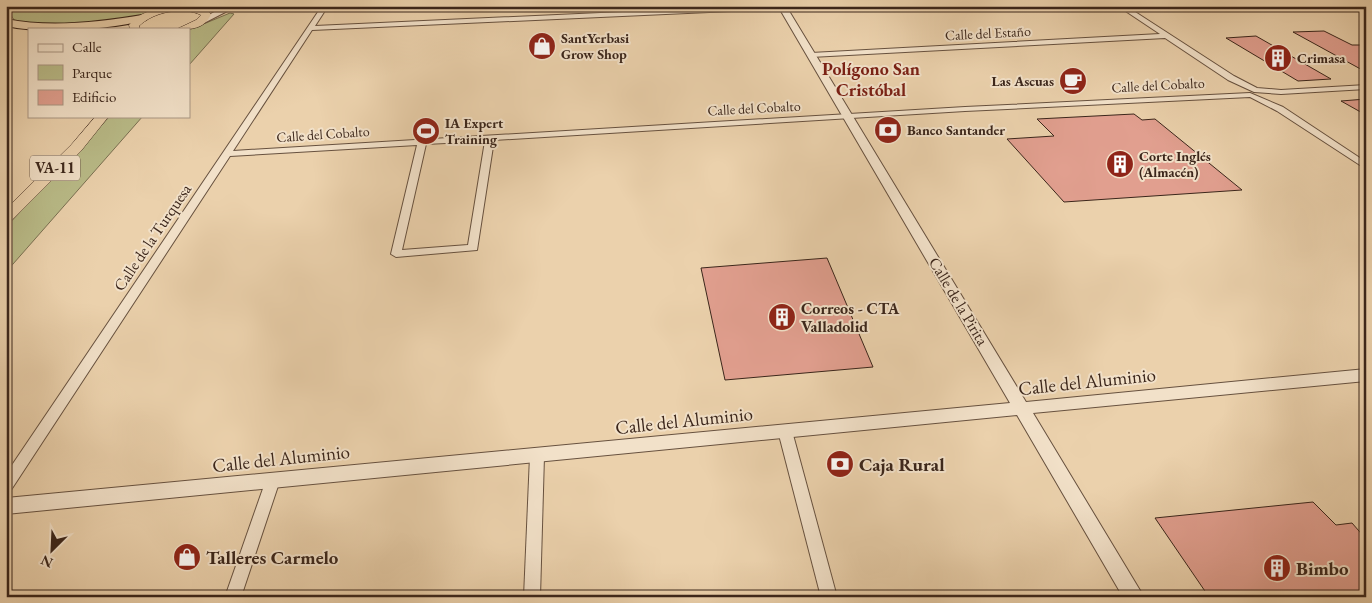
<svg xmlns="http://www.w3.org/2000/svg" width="1372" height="603" font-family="'EB Garamond',serif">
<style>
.green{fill:#b9bb88;stroke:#7a7052}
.building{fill:#e19f8f;stroke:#3b261b}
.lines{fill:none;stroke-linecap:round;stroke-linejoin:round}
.minor-casing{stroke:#67513f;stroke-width:2}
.tertiary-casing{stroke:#67513f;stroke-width:2}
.trunk-casing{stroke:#3b261b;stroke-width:1}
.motorway-casing{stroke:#3b261b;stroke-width:2}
.minor{fill:#f2e1c9;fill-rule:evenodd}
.tertiary{fill:#f2e1c9;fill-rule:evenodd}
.trunk{fill:#ebd1ac;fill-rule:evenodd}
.motorway{fill:#ebd1ac;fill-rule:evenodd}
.labels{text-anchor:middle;stroke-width:4;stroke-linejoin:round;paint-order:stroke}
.far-street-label{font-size:14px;fill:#3b261b;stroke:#f2e1c9}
.far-poi-label{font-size:14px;font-weight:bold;fill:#3b261b;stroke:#f2e1c9;text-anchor:start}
.shield{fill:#f2e1c9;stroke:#725e4f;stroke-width:1}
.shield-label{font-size:15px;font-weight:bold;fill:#3b261b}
.street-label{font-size:16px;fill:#3b261b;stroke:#f2e1c9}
.poi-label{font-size:16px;font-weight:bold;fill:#3b261b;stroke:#f2e1c9;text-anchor:start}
.far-district-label{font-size:18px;font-weight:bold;fill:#7a1f14;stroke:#f2e1c9}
.near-street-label{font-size:19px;fill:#3b261b;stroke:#f2e1c9}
.near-poi-label{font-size:19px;font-weight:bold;fill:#3b261b;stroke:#f2e1c9;text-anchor:start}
</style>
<rect width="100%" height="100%" fill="#ebd1ac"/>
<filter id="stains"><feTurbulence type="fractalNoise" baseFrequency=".004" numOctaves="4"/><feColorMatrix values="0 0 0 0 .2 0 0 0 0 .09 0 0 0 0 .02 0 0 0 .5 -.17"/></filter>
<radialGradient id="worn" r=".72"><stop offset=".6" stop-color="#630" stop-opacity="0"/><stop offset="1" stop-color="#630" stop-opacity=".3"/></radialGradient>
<g class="green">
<path d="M 18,6 L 152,6 C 149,11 145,14 140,16 C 115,25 42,25 15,21 L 10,14 L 11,10 Z"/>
<polygon points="230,13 234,14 189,65 189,30"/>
<polygon points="110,116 143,116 6,272 6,227"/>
</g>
<g class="building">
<polygon points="1324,31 1352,45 1366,45 1366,72 1293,32"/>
<polygon points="1256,36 1331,79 1298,81 1226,38"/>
<polygon points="1366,99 1366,115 1341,101"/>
<polygon points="1134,114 1142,120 1155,119 1242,190 1064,202 1007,139 1054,136 1037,119"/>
<polygon points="827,258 873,367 725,380 701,268"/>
<polygon points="1313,502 1336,525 1352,523 1366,539 1366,597 1209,597 1155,518"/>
</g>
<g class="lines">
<g class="minor-casing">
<g id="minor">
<path d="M 322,6 L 328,6 L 315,26 L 753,6 L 803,6 L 800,8 L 312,30 L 233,151 L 965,107 L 1250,93 L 1283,107 L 1366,162 L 1366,169 L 1277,111 L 1250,97 L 965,111 L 494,140 L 477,250 L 396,257 L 391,254 L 417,145 L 230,156 L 11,490 L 6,492 L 6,474 ZM 485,141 L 468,245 L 402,250 L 426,144 Z"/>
<polygon points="1118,6 1126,6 1234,76 1257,88 1281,90 1366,85 1366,89 1281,94 1254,92 1228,80 1165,38 811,57 807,55 811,53 1160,34"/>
<polygon points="785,426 790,427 792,431 837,597 821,597 778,431 780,427"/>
<polygon points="537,450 542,452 544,456 540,597 524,597 530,456 532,452"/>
<polygon points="273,474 278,476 280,480 241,597 225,597 266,480 268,476"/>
</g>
</g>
<g class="tertiary-casing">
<g id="tertiary">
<polygon points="226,6 237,6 204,23 197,21"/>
<polygon points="778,6 786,6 1026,402 1366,369 1366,381 1033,413 1144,597 1123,597 1017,415 6,514 6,498 1010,403"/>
</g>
</g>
<g class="trunk-casing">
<g id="trunk">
<path d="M 171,6 C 184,6 201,4 211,14 C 204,30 191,29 177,29 L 196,20 L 201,15 C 183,6 153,12 139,26 L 140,29 L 130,29 L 129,25 C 139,12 155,9 171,6 Z"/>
<polygon points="96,116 109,116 81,151 11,221 6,223 6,209 71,145"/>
</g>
</g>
<g class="motorway-casing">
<g id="motorway">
<polygon points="19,6 6,15 7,6"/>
<path d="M 142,15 L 148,18 L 146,20 C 108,30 44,34 6,26 L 6,19 C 50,28 99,22 142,15 Z"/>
</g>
</g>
<use href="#minor" class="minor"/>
<use href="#tertiary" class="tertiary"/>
<use href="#trunk" class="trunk"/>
<use href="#motorway" class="motorway"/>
</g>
<defs>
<g id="shop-disc" transform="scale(1.4375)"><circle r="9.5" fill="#8f2418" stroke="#f2e1c9"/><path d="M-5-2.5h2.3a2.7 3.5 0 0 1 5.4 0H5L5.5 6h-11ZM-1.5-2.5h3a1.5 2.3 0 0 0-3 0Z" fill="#fff"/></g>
<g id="building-disc" transform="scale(1.4375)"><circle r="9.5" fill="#8f2418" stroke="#f2e1c9"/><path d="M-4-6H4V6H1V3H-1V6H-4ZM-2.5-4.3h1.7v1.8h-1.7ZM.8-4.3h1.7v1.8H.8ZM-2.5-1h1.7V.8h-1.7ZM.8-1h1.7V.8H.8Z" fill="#fff"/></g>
<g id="cafe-disc" transform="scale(1.4375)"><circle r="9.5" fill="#8f2418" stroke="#f2e1c9"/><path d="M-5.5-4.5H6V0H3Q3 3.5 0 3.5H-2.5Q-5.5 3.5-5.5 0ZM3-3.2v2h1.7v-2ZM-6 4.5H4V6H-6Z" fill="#fff"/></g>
<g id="bank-disc" transform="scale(1.4375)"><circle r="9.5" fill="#8f2418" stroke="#f2e1c9"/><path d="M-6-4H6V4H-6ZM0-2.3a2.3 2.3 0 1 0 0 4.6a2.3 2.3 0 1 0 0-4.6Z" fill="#fff"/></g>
<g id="stadium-disc" transform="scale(1.4375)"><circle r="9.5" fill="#8f2418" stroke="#f2e1c9"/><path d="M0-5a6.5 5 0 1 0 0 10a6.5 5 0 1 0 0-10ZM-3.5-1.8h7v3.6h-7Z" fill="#fff"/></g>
</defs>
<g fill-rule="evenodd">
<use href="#shop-disc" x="542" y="46"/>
<use href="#building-disc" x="1278" y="58"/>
<use href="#cafe-disc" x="1073" y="81"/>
<use href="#bank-disc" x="888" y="130"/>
<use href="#stadium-disc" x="426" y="131"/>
<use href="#building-disc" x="1120" y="164"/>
<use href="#building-disc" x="782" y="317"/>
<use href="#bank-disc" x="840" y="464"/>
<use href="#shop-disc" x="187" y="557"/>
<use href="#building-disc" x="1277" y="568"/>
</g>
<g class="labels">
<g class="far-street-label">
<text transform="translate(988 33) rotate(-3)" y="5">Calle del Estaño</text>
<text transform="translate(1158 85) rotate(-3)" y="5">Calle del Cobalto</text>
<text transform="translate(754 108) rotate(-3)" y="5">Calle del Cobalto</text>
<text transform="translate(323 134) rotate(-4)" y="5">Calle del Cobalto</text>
</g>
<g class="far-poi-label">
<text x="561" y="43">SantYerbasi<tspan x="561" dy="16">Grow Shop</tspan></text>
<text x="1297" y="63">Crimasa</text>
<text x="1054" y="86" text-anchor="end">Las Ascuas</text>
<text x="445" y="128">IA Expert<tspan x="445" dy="16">Training</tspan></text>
<text x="907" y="135">Banco Santander</text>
<text x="1139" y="161">Corte Inglés<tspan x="1139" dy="16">(Almacén)</tspan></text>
</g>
<rect class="shield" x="30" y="155.5" width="50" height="25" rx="4"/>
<g class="shield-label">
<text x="55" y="173">VA-11</text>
</g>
<g class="street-label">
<text transform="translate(152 237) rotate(-56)" y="6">Calle de la Turquesa</text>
<text transform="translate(959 301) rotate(59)" y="6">Calle de la Pirita</text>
</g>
<g class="poi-label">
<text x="801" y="314">Correos - CTA<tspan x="801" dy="18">Valladolid</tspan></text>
</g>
<g class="far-district-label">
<text x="871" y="75">Polígono San<tspan x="871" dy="21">Cristóbal</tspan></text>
</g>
<g class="near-street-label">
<text transform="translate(1087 381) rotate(-6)" y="7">Calle del Aluminio</text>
<text transform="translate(684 420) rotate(-6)" y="7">Calle del Aluminio</text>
<text transform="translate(281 458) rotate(-6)" y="7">Calle del Aluminio</text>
</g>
<g class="near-poi-label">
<text x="859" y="471">Caja Rural</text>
<text x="206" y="564">Talleres Carmelo</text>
<text x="1296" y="575">Bimbo</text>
</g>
</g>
<rect width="1372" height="603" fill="none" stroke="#ebd1ac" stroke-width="25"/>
<rect x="8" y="8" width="1357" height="588" fill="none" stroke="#3b261b" stroke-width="2.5"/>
<rect x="12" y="12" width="1347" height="578" fill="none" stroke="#3b261b"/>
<rect x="28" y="28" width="162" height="90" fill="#f2e1c9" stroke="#a99683"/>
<rect x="38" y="44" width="25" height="8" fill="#f2e1c9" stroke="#a99683"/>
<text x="72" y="52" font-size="15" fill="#3b261b">Calle</text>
<rect x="38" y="65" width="25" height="15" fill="#b9bb88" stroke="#a99683"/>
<text x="72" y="78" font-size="15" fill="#3b261b">Parque</text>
<rect x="38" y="90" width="25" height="15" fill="#e19f8f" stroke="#a99683"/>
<text x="72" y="102" font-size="15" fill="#3b261b">Edificio</text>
<g transform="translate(52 550) rotate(204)" stroke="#f2e1c9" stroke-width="4" paint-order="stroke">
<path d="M0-4L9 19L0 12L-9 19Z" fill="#3b261b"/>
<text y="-8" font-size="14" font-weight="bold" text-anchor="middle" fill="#3b261b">N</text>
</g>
<rect width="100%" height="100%" filter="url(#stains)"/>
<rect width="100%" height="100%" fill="url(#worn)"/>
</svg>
